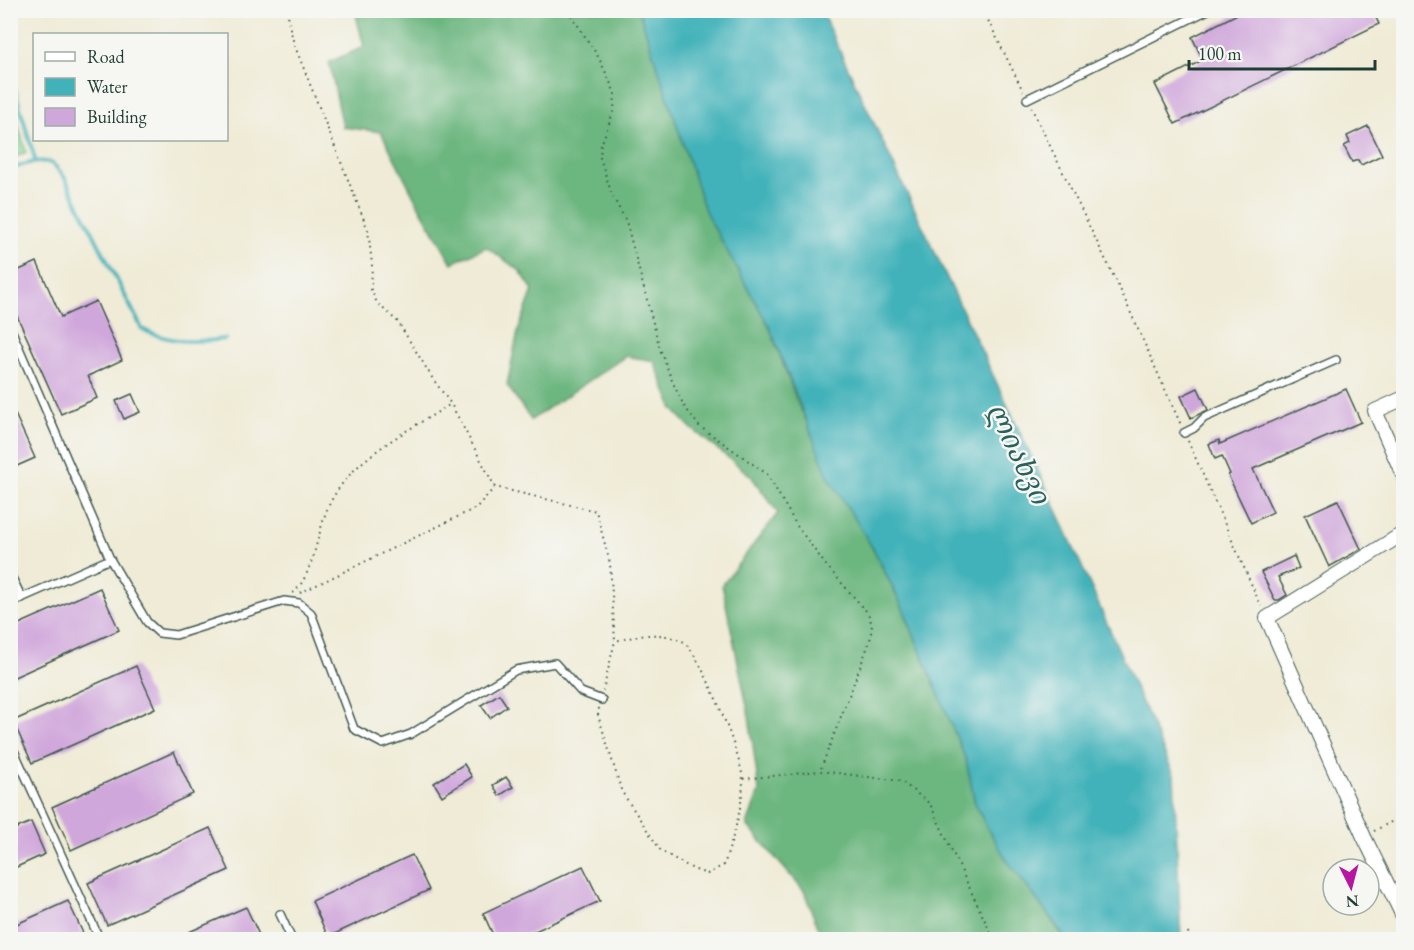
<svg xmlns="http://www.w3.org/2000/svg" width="1414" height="950" font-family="'EB Garamond','Noto Serif Georgian',serif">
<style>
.green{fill:#85d596;stroke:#528965;stroke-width:1.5}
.forest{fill:#6cb67f;stroke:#467a5a;stroke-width:1.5}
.water{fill:#42b2ba;stroke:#307877;stroke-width:1.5}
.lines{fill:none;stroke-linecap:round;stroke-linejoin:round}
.stream{stroke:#42b2ba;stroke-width:4}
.building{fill:#d0a7db}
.lane-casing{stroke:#3e574c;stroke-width:10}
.street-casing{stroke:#3e574c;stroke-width:16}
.path{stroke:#3e574c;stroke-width:2;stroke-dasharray:1.5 4.5;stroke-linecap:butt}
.lane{stroke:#fff;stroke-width:7}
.street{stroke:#fff;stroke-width:14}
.labels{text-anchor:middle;stroke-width:5;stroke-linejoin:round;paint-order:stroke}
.water-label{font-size:28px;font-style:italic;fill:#2a605c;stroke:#f6f6f2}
</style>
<rect width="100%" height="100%" fill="#f6f6f2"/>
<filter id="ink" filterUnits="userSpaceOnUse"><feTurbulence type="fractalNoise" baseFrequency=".0167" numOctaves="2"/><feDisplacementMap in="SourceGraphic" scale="12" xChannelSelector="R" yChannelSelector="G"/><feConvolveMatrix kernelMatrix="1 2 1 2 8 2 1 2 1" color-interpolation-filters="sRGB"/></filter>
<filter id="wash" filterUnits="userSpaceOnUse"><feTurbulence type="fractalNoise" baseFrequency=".008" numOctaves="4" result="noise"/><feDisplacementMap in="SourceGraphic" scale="24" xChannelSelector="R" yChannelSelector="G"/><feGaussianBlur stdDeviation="1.35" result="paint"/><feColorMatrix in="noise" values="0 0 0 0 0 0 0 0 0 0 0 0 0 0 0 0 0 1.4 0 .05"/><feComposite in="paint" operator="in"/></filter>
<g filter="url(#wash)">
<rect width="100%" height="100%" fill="#efebd6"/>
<polygon class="green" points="11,100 26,152 11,159 10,159"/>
<polygon class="forest" points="355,11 639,11 706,213 769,326 797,402 902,606 966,760 975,803 987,828 1065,939 822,939 804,891 747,825 759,791 749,716 722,585 778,513 751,476 691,428 673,409 654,361 626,356 531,420 507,385 518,331 533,290 520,271 486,247 452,263 420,208 381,132 343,127 329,62 364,47"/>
<polygon class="water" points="639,11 821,11 1060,517 1174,775 1181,939 1065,939 1056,925 1006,859 987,828 975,803 966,760 902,606 874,550 827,474 769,326 706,213"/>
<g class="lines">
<g class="stream">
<polyline points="10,60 18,10"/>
<polyline points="10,73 36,163"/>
<path d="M 10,170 C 21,165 39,159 51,163 C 56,166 61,173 65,178 L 142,329 C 167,342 197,343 225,339"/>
</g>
</g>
<g id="blocks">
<g class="building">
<polygon points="1245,10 1372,10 1379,24 1175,124 1155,84 1203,60 1192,37"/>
<polygon points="1368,126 1382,155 1361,165 1358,160 1352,162 1344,146 1350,143 1347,136"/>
<polygon points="37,262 61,317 96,301 122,360 88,376 97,398 61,414 10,300 10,274"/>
<polygon points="1198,388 1208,410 1191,418 1181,396"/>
<polygon points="1346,389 1361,422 1253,469 1273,512 1251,523 1228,475 1230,474 1222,456 1215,459 1209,444 1219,440 1220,444"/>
<polygon points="132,394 140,412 124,419 116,401"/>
<polygon points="10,403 35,458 10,469"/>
<polygon points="1338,500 1361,549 1329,567 1305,515"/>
<polygon points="1294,556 1299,568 1278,577 1287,595 1279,600 1275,600 1261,572"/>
<polygon points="100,588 119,630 10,679 10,628"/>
<polygon points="136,666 155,708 32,763 13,721"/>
<polygon points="499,694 507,706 490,718 481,705"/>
<polygon points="174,752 193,794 71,850 52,807"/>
<polygon points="464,764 472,777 442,796 434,783"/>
<polygon points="506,777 513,787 499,796 493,785"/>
<polygon points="31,822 45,854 10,870 10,831"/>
<polygon points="210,828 229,870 107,925 88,883"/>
<polygon points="412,855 429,890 328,937 312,901"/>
<polygon points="583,866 600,901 518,939 495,939 483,913"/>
<polygon points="68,901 83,933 68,939 10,939 10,927"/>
<polygon points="246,907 261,939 173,939"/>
</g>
</g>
</g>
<g filter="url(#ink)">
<use href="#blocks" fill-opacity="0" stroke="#3e574c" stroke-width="1.5"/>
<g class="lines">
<g class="lane-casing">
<g id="lane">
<polyline points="1027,99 1208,10"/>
<polyline points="10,327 110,559 147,622 159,633 176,635 284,601 299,603 311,613 354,729 383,744 411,734 516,670 555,663 581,692 602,700"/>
<polyline points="1184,433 1194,428 1204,418 1336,360"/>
<polyline points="10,574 22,598"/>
<polyline points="10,603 110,559"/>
<polyline points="10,742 100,940"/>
<polyline points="280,914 292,940"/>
</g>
</g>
<g class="street-casing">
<g id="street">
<polyline points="1404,398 1375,411 1404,477"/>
<polyline points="1404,533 1267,618 1364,837 1404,918"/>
</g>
</g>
<g class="path">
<polyline points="289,10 288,20 294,44 368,230 372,264 371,290 377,303 398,322 433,379 451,404 495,487 596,511 610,563 615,641 603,691"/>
<polyline points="568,10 599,58 615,93 614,110 601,145 600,158 612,195 626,221 660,349 673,383 684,406 699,426 767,474 797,526 825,564 868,613 872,625 870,641 820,771"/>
<polyline points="983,10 1023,91"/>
<polyline points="1031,107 1120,289 1181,425"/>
<polyline points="1188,441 1261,606"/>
<path d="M 293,593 C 314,575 317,531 329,505 C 352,457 408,431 451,404"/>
<polyline points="300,593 476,508 494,488"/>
<path d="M 599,708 L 598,715 L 622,792 L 661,851 L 693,869 L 707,874 L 724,865 C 733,837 742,811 743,781 C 743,760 699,648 682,641 C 657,630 639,636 615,641"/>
<polyline points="743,779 820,771 901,781 930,804 994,940"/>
<polyline points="1374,831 1404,815"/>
<polyline points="1188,932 1190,940"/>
</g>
<use href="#lane" class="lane"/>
<use href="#street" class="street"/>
</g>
</g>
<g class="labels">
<g class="water-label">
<text transform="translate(1019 453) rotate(64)" y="10">ლიახვი</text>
</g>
</g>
<rect width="1414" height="950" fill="none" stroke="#f6f6f2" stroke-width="36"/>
<rect x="33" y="33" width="195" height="108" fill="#f6f6f2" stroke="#a0aca6" stroke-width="1.5"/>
<rect x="45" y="52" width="30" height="9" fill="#ffffff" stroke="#a0aca6" stroke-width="1.5"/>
<text x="87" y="63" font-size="18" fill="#1f3d34">Road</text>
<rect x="45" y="78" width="30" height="18" fill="#42b2ba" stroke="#a0aca6" stroke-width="1.5"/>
<text x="87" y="93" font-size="18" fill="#1f3d34">Water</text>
<rect x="45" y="108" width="30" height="18" fill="#d0a7db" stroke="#a0aca6" stroke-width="1.5"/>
<text x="87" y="123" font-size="18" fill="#1f3d34">Building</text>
<g transform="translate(1351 887) rotate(174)"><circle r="28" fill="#f6f6f2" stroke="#a0aca6" stroke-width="1.5"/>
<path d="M0-4.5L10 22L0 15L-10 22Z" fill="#b5179e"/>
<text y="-9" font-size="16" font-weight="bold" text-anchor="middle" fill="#1f3d34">N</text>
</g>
<path d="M1189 60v9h186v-9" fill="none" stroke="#1f3d34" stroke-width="3"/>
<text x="1198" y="60" font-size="18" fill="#1f3d34" stroke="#f6f6f2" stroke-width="4.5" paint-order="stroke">100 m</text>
</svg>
